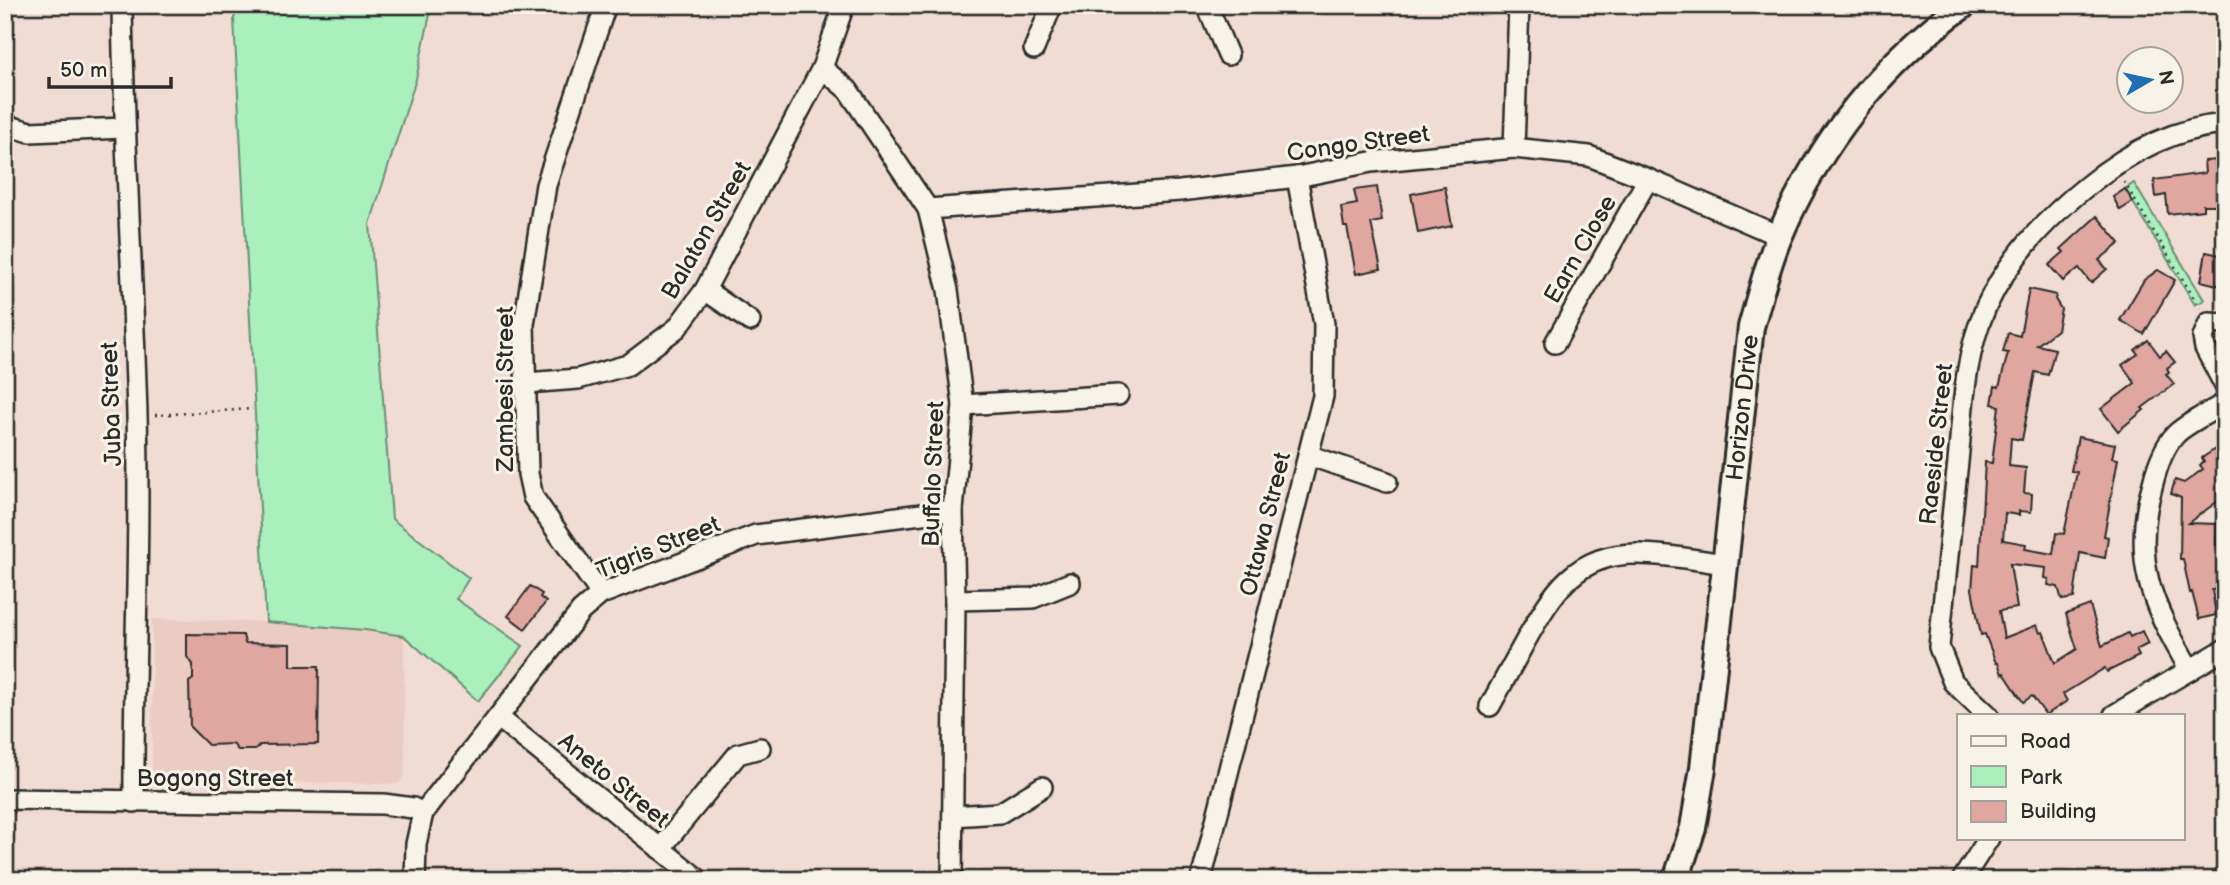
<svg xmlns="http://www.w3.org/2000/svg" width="2230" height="885" font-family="'Balsamiq Sans',sans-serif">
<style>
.built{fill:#ebccc3}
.green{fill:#a9f0bd;stroke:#6a8e74;stroke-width:2}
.building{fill:#e0a6a0;stroke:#2b2b2b;stroke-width:2}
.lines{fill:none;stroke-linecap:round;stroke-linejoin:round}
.minor-casing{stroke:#2b2b2b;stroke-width:24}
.tertiary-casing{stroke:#2b2b2b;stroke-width:30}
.path{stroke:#2b2b2b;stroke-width:2.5;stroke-dasharray:2 5;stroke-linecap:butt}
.minor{stroke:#f7f3e8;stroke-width:19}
.tertiary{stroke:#f7f3e8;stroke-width:24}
.labels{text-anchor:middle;stroke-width:6;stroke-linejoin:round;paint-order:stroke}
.street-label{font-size:24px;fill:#2b2b2b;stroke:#f7f3e8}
</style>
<rect width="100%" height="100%" fill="#f0dcd2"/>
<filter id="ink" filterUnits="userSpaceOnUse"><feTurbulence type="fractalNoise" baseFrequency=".0143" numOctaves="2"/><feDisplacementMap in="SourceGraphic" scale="14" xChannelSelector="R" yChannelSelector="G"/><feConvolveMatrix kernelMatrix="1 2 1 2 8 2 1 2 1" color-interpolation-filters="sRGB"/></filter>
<g filter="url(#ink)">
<polygon class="built" points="152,619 266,622 365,630 404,636 405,775 398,784 185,782 152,771"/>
<g class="green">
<polygon points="237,5 432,5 416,79 370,224 392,519 469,578 456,599 523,646 478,701 404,636 365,630 266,622 234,19"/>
<polygon points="2134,183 2204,300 2195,305 2125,189"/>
</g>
<g class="building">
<polygon points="2219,160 2220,176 2225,176 2225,205 2203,205 2203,210 2168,214 2166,195 2156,197 2154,180 2205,173 2204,161"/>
<polygon points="1377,187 1382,221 1371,223 1381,269 1356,274 1347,227 1344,227 1341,207 1357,204 1354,190"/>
<polygon points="1445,187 1452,226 1418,233 1411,194"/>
<polygon points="2125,189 2133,202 2120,210 2113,197"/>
<polygon points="2097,216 2120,243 2099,260 2107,269 2091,283 2079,268 2063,281 2049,265 2064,252 2061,249"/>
<polygon points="2206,252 2225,256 2225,287 2201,281"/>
<polygon points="2158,270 2175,280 2144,334 2120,320 2144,280"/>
<polygon points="2029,289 2056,295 2055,299 2061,309 2057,330 2037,345 2055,349 2048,375 2035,372 2022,440 2011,438 2009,466 2026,468 2024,493 2032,494 2031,512 2019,511 2019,515 2005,513 2003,540 2026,544 2025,549 2053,554 2056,533 2064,534 2077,472 2071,471 2078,437 2115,444 2112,458 2118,459 2104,536 2108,537 2105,558 2080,553 2074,598 2062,600 2058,587 2048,585 2049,579 2045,578 2046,568 2010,564 2017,608 1999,611 2004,638 2037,625 2040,633 2043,632 2055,663 2077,649 2066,614 2090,605 2102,646 2128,633 2130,637 2142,631 2148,644 2136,650 2139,656 2107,672 2105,668 2063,694 2067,701 2046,715 2032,696 2023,702 2004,673 2002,674 1998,663 1996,663 1985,634 1981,635 1972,589 1974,565 1979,566 1985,462 1992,463 1999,406 1992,404 1995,386 1999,387 2008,353 2003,352 2008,333 2020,336"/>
<polygon points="2148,340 2160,356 2166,351 2175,362 2167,368 2169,372 2166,374 2174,384 2142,408 2144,410 2118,431 2101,409 2135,383 2122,365 2138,354 2135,350"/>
<polygon points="2215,449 2225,461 2225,496 2188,523 2217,524 2216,545 2224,545 2225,588 2212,590 2216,615 2199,619 2192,592 2190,593 2183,559 2180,559 2181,498 2171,494 2175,480 2184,483 2203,469 2200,465 2204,461 2202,458"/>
<polygon points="530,586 542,594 540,597 546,602 525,629 508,616"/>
<polygon points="187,634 243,635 245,643 291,644 291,666 319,666 318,744 260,745 255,750 238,750 233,744 208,745 190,727 189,682 193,679 193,664 187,657"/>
</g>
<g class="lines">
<g class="minor-casing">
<g id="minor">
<path d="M 122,5 C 124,142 133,278 137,414 C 141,544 133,673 134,802"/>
<polyline points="1207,5 1228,55"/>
<polyline points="1034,49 1052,5"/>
<polyline points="822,68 848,90 928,209 948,290 963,405 953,510 955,600 952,880"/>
<polyline points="5,125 30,132 124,128"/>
<polyline points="1514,148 1519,5"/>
<polyline points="928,209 1180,191 1297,177 1371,162 1514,148 1589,156 1648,179 1779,236"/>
<polyline points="705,290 750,321"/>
<polyline points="2225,324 2209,323 2203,337 2205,348 2225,386"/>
<polyline points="1555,343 1648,179"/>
<polyline points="526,383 578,379 628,365 677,328 705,290 822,68 844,5"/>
<polyline points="963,405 1118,395"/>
<polyline points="1308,455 1387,482"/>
<polyline points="601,594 533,497 528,474 524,324 546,185 606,5"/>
<polyline points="955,600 1033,598 1070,583"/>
<path d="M 2190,670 C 2151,603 2131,560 2153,483 C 2157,467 2164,447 2175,435 C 2184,425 2212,411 2225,403"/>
<path d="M 1490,706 C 1502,684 1514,662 1526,640 C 1553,592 1576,553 1638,554 C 1667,554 1696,560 1724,564"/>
<path d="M 1988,715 L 1953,682 L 1939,647 C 1945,585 1951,524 1958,462 C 1963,410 1964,356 1986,307 C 2008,259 2047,218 2087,186 C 2126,154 2174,128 2225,124"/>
<polyline points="2114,715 2225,649"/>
<polyline points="499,718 699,880"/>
<polyline points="5,799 383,804 413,808 423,813"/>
<polyline points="953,816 1000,813 1042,787"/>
<polyline points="660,849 738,754 760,748"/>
<polyline points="415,880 416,844 423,813 581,611 601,594 756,535 953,510"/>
<polyline points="1201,880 1323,396 1324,324 1297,177"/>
<polyline points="1962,880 1989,838"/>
</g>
</g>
<g class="tertiary-casing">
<g id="tertiary">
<path id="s1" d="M 1676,880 L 1693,828 L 1703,768 L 1751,327 C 1760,296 1767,265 1780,235 C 1819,143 1882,63 1964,5"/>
</g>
</g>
<g class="path">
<polyline points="2124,182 2200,308"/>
<polyline points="155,415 253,409"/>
</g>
<use href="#minor" class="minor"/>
<use href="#tertiary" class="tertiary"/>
</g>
</g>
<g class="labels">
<g class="street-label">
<text transform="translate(1358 143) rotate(-8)" y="8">Congo Street</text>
<text transform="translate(706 230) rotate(-60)" y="8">Balaton Street</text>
<text transform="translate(1580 249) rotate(-60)" y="8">Earn Close</text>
<text transform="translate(505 389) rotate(-90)" y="8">Zambesi Street</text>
<text transform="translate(111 404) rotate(-92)" y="8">Juba Street</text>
<text dy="8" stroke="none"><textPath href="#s1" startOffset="478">Horizon Drive</textPath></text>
<text transform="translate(1936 444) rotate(-84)" y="8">Raeside Street</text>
<text transform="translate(933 474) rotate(-88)" y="8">Buffalo Street</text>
<text transform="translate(1265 524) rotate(-76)" y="8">Ottawa Street</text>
<text transform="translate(658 547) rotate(-22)" y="8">Tigris Street</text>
<text x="215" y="786">Bogong Street</text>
<text transform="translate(614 780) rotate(39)" y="8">Aneto Street</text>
</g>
</g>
<rect width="2230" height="885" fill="none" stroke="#f7f3e8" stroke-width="28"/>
<rect x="14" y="14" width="2202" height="857" fill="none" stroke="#2b2b2b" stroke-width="2.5" filter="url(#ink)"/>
<rect x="1957" y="714" width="228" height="126" fill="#f7f3e8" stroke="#a5a39c" stroke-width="2"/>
<rect x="1971" y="736" width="35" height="10" fill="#f7f3e8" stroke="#a5a39c" stroke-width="2"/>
<text x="2020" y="748" font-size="21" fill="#2b2b2b">Road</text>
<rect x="1971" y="766" width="35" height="21" fill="#a9f0bd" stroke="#a5a39c" stroke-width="2"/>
<text x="2020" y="784" font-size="21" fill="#2b2b2b">Park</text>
<rect x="1971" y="801" width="35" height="21" fill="#e0a6a0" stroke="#a5a39c" stroke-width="2"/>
<text x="2020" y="818" font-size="21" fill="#2b2b2b">Building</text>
<g transform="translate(2150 80) rotate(81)"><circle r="33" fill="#f7f3e8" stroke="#a5a39c" stroke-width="2"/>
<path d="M0-5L12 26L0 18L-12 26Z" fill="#1f6fb2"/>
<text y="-10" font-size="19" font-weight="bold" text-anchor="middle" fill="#2b2b2b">N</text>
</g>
<path d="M49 77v10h122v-10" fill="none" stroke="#2b2b2b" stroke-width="3.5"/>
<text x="60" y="77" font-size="21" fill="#2b2b2b" stroke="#f7f3e8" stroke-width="5" paint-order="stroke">50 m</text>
</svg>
